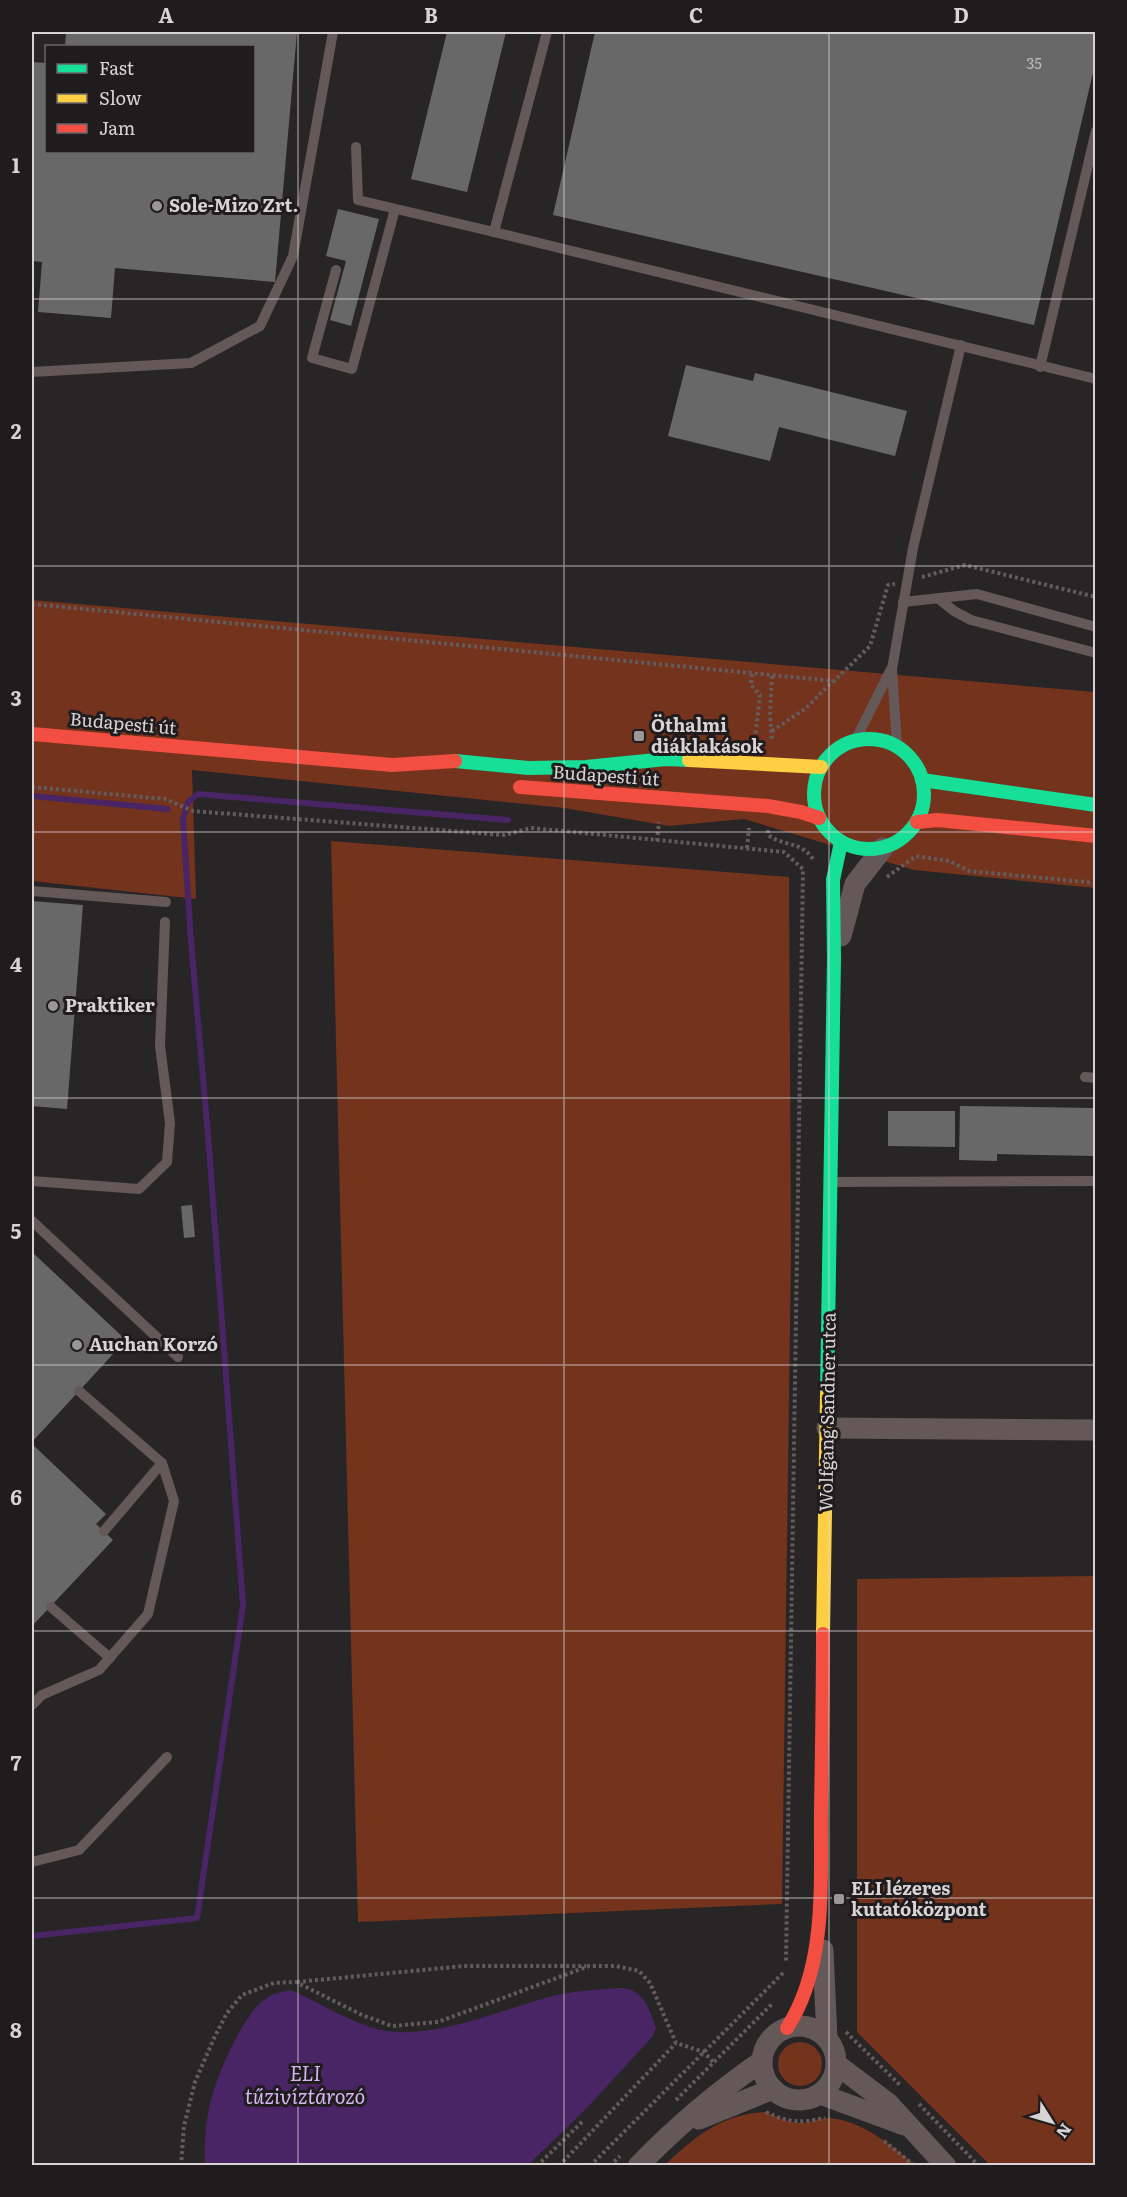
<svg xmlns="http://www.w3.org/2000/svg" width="1127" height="2197" font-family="Literata,serif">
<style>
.green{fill:#73331c}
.water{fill:#492565}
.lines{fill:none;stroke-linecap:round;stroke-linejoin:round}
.stream{stroke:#492565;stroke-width:6}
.building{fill:#696869}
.path{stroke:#645b5c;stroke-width:4;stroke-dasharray:3 3;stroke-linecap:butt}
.lane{stroke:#645859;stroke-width:10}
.street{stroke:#645859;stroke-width:21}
.fast{stroke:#16e098;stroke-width:14}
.slow{stroke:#ffcf43;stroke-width:14}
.jam{stroke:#f24e42;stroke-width:14}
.grid{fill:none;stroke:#d8d4d5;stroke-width:1.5;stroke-opacity:0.55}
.poi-dot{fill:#9a9798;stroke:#201b1d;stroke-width:2}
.labels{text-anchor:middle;stroke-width:6;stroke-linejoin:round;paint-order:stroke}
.number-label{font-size:15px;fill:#bcb9ba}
.poi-label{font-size:18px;font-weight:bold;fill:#d8d4d5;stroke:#201b1d;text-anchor:start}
.street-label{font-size:18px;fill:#d8d4d5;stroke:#201b1d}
.water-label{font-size:20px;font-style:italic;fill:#d4b6f2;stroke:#201b1d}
.neatline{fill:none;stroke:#d8d4d5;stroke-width:2}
.grid-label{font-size:20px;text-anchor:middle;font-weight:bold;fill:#d8d4d5}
</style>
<rect width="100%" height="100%" fill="#282526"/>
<g class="green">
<polygon points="32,600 1095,692 1095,888 914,870 744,819 669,826 564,808 192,770 196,899 32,881"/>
<polygon points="331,841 789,877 791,1255 782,1904 358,1922"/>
<polygon points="1095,1576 1095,2165 990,2165 857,2032 857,1579"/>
<circle cx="800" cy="2064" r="22"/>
<path d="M 766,2112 C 777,2117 789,2123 802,2123 C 811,2123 820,2117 829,2118 C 861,2120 893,2146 915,2165 L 665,2165 C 695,2136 723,2114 766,2112 Z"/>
</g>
<path class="water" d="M 622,1988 C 644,1990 649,2008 656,2028 L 653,2036 L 585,2110 L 528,2165 L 205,2165 C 204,2149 205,2131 208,2114 C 212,2085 241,2016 265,1999 C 273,1993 281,1992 291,1990 C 317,2002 343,2018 370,2027 C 422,2045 497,2011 549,1997 C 572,1991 597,1989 622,1988 Z"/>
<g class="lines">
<g class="stream">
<polyline points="32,796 167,809"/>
<polyline points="32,1936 197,1918 243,1605 209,1147 191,941 183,819 188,802 198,794 508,820"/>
</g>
</g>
<g class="building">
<polygon points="66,32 297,32 275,282 115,268 111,318 38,312 42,262 32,261 32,62 46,63 46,152 254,152 254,46 65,46"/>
<polygon points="447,32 506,32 467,192 411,179"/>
<polygon points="595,32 1096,32 1096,60 1034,325 553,215"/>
<polygon points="338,209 379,219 351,326 330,320 346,261 326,256"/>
<polygon points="686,365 753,381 755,373 907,411 895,456 779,427 770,461 668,436"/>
<polygon points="32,901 83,905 67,1109 32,1106"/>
<polygon points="960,1106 1095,1108 1094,1156 997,1154 997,1161 959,1160"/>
<polygon points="888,1111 955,1111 955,1147 888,1146"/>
<polygon points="192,1205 195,1237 184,1238 181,1206"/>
<polygon points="32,1252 126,1340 32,1442"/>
<polygon points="32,1444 106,1514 96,1524 113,1540 33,1625 32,1623"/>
</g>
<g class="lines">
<g class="path">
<polyline points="922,577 965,565 1096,597"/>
<polyline points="32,604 834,681 870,646 888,585 895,584"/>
<polyline points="752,674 751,685 760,695 755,739"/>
<polyline points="772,676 770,714 772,741"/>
<polyline points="772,731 805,709 833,681"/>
<polyline points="32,787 165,799 193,811 504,835 531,828 784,852 803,869 786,1961"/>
<path d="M 768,830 L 768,835 C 785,847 801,841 813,859"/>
<polyline points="657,841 659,822"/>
<polyline points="747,848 749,828"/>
<polyline points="887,877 916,856 949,861 969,871 1096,883"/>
<polyline points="297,1982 464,1966 586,1966"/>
<polyline points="846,2032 901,2086"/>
<polyline points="676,2100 773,2003"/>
<polyline points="919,2104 979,2166"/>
<path d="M 766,2112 C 789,2123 800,2123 825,2118"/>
<polyline points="884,2141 915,2166"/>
<polyline points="181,2166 184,2126 195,2082 215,2036 227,2013 242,1995 274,1983 296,1982 362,2015 392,2026 438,2022 589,1966 616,1966 639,1971 650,1983 676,2043 704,2052 715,2064"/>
<polyline points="537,2166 583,2121"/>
<polyline points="559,2166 676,2043"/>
<polyline points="590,2166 785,1971"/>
<polyline points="610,2166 620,2156"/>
</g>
<g class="lane">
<polyline points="547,32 494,232 1096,379"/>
<polyline points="356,147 358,200 494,232"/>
<polyline points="336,270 312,358 352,369 395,209"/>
<polyline points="1040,367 1096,131"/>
<polyline points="32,372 191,363 260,326 293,256 333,32"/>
<polyline points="939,599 954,611 971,620 1096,653"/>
<polyline points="903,602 977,594 1096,627"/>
<polyline points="855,741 891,669"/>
<polyline points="897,746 892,669 913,548 961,345"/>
<polyline points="32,891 166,902"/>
<polyline points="1085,1077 1096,1078"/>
<polyline points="32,1181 139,1189 167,1162 170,1123 160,1046 165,922"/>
<polyline points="832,1182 1096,1181"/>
<polyline points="32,1221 178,1357"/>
<polyline points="104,1531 162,1463"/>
<polyline points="51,1607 110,1658"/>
<polyline points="32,1705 42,1695 99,1670 148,1614 174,1501 162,1463 79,1391"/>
<polyline points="32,1862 79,1850 167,1757"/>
</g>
<g class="street">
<polyline points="841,936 855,884 883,848"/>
<polyline points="827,1428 1096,1430"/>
<polyline points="823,1950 827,2039"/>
<circle cx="799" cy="2063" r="37"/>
<polyline points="836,2064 889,2104 946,2166"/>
<polyline points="820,2094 904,2125"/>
<polyline points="699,2119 773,2089"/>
<path d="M 638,2166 C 676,2127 717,2092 762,2061"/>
</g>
<g class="fast">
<circle cx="869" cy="794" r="55"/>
<polyline points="455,761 528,768 586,767 666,759 689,760"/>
<polyline points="922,780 1096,805"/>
<polyline points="827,1394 834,959 833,880 841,842"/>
</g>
<g class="slow">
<polyline points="689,760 821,767"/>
<polyline points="823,1634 827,1394"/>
</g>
<g class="jam">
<polyline points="32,734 392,765 455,761"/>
<polyline points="520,787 768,806 801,812 819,818"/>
<polyline points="917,822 938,820 1096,836"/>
<path d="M 787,2028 C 828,1965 820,1880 821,1808 C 822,1750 823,1692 823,1634"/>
</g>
</g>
<path class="grid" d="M 298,32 L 298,2166M 564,32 L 564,2166M 829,32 L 829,2166M 32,299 L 1096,299M 32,566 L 1096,566M 32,832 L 1096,832M 32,1098 L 1096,1098M 32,1365 L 1096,1365M 32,1631 L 1096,1631M 32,1898 L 1096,1898"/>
<g class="poi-dot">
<circle cx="157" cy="206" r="6"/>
<rect x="633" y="730" width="12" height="12" rx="3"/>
<circle cx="53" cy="1006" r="6"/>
<circle cx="77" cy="1345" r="6"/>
<rect x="833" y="1893" width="12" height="12" rx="3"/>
</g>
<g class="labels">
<g class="number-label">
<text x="1034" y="69">35</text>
</g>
<g class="poi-label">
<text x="169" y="212">Sole-Mizo Zrt.</text>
<text x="651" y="732">Öthalmi<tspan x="651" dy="21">diáklakások</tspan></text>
<text x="65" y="1012">Praktiker</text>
<text x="89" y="1351">Auchan Korzó</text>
<text x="851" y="1895">ELI lézeres<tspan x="851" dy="21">kutatóközpont</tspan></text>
</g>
<g class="street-label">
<text transform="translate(123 724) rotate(5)" y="6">Budapesti út</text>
<text transform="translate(606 776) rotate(4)" y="6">Budapesti út</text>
<text transform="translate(828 1412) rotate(-89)" y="6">Wolfgang Sandner utca</text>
</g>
<g class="water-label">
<text x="305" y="2081">ELI<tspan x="305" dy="23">tűzivíztározó</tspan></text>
</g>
</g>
<rect width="1127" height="2197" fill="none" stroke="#201b1d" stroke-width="66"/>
<rect x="45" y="45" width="210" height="108" fill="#201b1d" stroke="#6a6567" stroke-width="1.5"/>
<rect x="57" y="64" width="30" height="9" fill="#16e098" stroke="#6a6567" stroke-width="1.5"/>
<text x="99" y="75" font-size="18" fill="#d8d4d5">Fast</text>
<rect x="57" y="94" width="30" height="9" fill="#ffcf43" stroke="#6a6567" stroke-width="1.5"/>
<text x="99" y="105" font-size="18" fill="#d8d4d5">Slow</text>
<rect x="57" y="124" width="30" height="9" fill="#f24e42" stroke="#6a6567" stroke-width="1.5"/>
<text x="99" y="135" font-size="18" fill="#d8d4d5">Jam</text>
<g transform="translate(1052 2122) rotate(127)" stroke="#201b1d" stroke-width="4.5" paint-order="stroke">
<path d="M0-4.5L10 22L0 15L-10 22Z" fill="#d8d4d5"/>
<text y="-9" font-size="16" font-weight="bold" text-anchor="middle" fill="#d8d4d5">N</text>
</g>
<rect x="33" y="33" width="1061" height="2131" class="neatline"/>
<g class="grid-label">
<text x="166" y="23">A</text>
<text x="431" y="23">B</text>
<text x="696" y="23">C</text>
<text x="961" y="23">D</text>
<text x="16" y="173">1</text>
<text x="16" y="439">2</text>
<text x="16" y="706">3</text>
<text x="16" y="972">4</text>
<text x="16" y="1239">5</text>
<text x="16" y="1505">6</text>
<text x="16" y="1771">7</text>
<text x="16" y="2038">8</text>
</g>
</svg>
